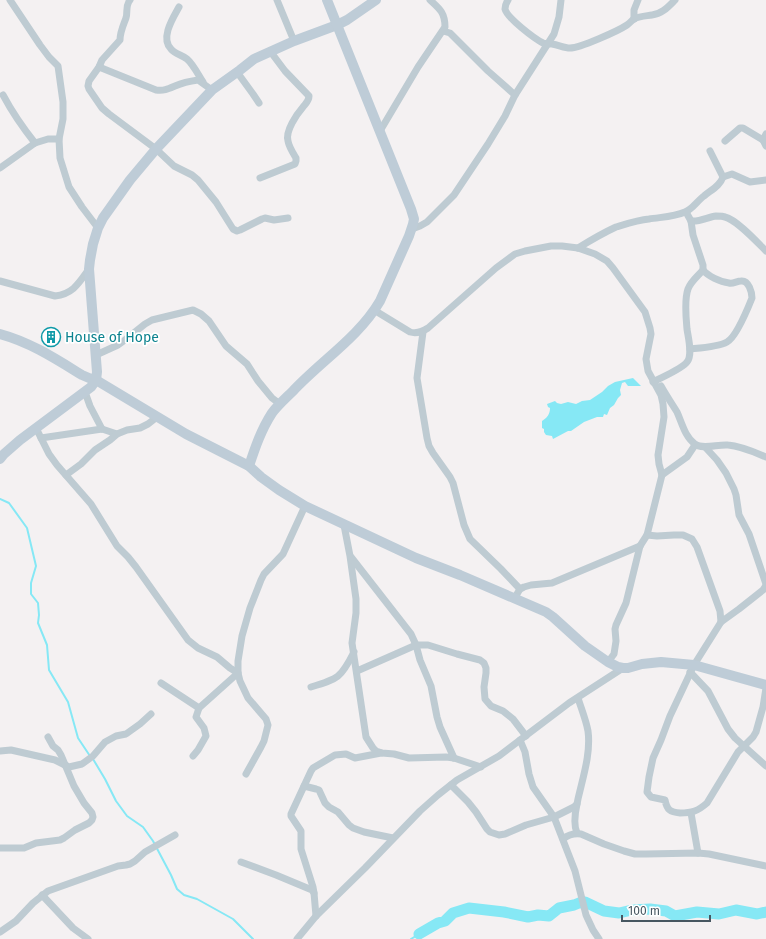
<svg xmlns="http://www.w3.org/2000/svg" width="766" height="939" font-family="'Fira Sans',sans-serif">
<style>
.water{fill:#86e8f5}
.lines{fill:none;stroke-linecap:round;stroke-linejoin:round}
.stream{stroke:#86e8f5;stroke-width:2}
.river{stroke:#86e8f5;stroke-width:11}
.street{stroke:#becbd2;stroke-width:7}
.secondary{stroke:#beccd7;stroke-width:10}
.labels{text-anchor:middle;stroke-width:3.5;stroke-linejoin:round;paint-order:stroke}
.culture-label{font-size:14px;fill:#0d838f;stroke:#fff;text-anchor:start}
</style>
<rect width="100%" height="100%" fill="#f4f1f2"/>
<path class="water" d="M 633,378 L 641,386 L 628,386 L 625,382 L 622,383 L 620,390 L 621,395 L 618,398 L 614,405 L 610,408 L 607,415 L 604,414 L 603,417 L 597,417 L 584,422 L 571,431 L 568,431 L 553,439 L 552,436 L 546,435 L 544,432 L 544,429 L 542,428 L 542,421 C 547,418 550,414 550,408 L 548,407 L 547,404 L 555,401 L 557,403 L 561,404 L 568,402 L 576,404 L 582,401 L 590,400 L 602,392 L 608,386 L 615,382 Z"/>
<g class="lines">
<g class="stream">
<polyline points="0,499 9,503 27,528 36,566 31,583 31,594 38,603 39,615 38,623 47,645 49,670 68,702 78,738 90,756"/>
<polyline points="93,759 105,779 116,801 127,816 143,827 153,841 171,875 177,889 184,895 197,899 233,919 253,939"/>
<polyline points="411,939 419,934"/>
</g>
<polyline class="river" points="419,934 438,923 445,921 453,913 469,908 504,912 528,917 538,915 549,916 559,908 574,905 579,903 585,902 604,911 619,913 632,910 650,909 666,911 675,916 697,912 719,914 736,910 757,914 766,912"/>
<g class="street">
<polyline points="10,0 40,45 49,57 58,66 63,102 63,119 59,139 60,158 69,187 82,207 98,228"/>
<path d="M 130,0 C 125,6 128,12 126,18 C 123,26 120,32 120,40 L 102,60 L 99,67 L 89,81 L 88,86 L 89,89 L 102,108 L 109,114 L 156,149 L 174,166 L 192,175 L 198,180 L 216,202 L 233,229 L 237,231 L 240,230 L 262,219 L 265,218 L 274,220 L 288,218"/>
<polyline points="277,0 294,41"/>
<path d="M 508,0 C 506,3 505,5 505,9 C 507,18 535,39 543,43 C 546,44 549,44 552,44 C 559,45 564,48 570,48 C 580,48 618,31 627,25 C 630,23 632,20 634,19 C 640,16 646,16 652,15 C 662,14 668,7 675,0"/>
<path d="M 179,7 C 173,18 160,38 171,49 C 175,54 182,55 187,59 C 193,64 199,76 203,82"/>
<polyline points="634,19 634,10 638,0"/>
<polyline points="443,31 450,33 488,71 515,95"/>
<path d="M 99,67 L 156,90 C 164,91 168,89 175,86 C 182,83 191,81 198,80 L 212,90"/>
<polyline points="237,72 253,94 259,103"/>
<path d="M 3,95 C 12,112 23,128 35,143"/>
<path d="M 380,131 L 418,67 L 445,27 C 445,13 440,9 430,0"/>
<polyline points="766,134 763,140 766,146"/>
<polyline points="725,141 740,128 743,128 763,140"/>
<polyline points="0,168 35,143 48,139 59,139"/>
<polyline points="723,177 732,174 750,182 766,180"/>
<path d="M 260,178 L 295,164 L 296,161 L 296,158 C 293,153 289,147 288,141 C 285,131 297,114 303,107 C 306,103 309,101 309,96 L 285,71 L 270,51"/>
<path d="M 691,221 C 700,222 708,217 716,216 C 719,216 723,216 725,217 C 737,220 757,242 766,251"/>
<polyline points="412,229 420,226 427,222 454,195 488,144 505,116 515,95 554,34 559,17 561,0"/>
<path d="M 578,248 C 591,240 603,233 616,227 C 626,224 638,220 649,219 C 661,217 674,217 685,212 C 693,209 697,201 704,196 C 711,190 720,186 723,177 L 710,151"/>
<path d="M 0,281 L 55,296 C 73,294 79,283 89,269"/>
<path d="M 374,310 L 410,332 C 417,334 422,332 428,328 L 496,268 L 515,254 L 525,251 L 551,246 L 562,246 L 578,248 L 595,254 L 607,261 L 613,268 L 645,312 L 650,328 L 651,334 L 646,359 L 648,371 L 661,395 L 663,404 L 664,417 L 658,455 L 659,464 L 662,475 L 647,535 L 640,546 L 626,603 L 616,625 L 615,629 L 616,641 L 614,654 L 608,662"/>
<polyline points="423,332 417,378 427,438 429,446 433,453 450,477 453,483 464,525 470,539 501,569 520,589"/>
<path d="M 690,349 C 700,348 718,347 727,342 C 736,337 748,308 752,298 C 752,293 749,280 741,281 C 737,281 733,284 729,283 C 720,282 708,276 703,270"/>
<polyline points="96,355 118,345 125,340 145,324 152,320 193,310 201,314 209,321 226,346 247,364 258,381 272,398 280,404"/>
<path d="M 653,382 C 662,377 682,369 687,362 C 693,355 688,337 687,329 C 686,317 684,300 688,289 C 691,281 698,276 703,270 L 703,265 L 693,235 L 691,221 L 686,212"/>
<path d="M 661,386 C 666,395 672,404 677,412 C 682,423 685,437 695,444 C 702,450 718,444 728,445 C 741,446 754,452 766,457"/>
<polyline points="85,392 90,406 102,429"/>
<polyline points="36,428 49,454 57,465 91,504 117,546 128,557 136,567 188,640 198,648 217,657 230,668 238,673 199,708 196,717 204,728 206,736 198,750 193,756"/>
<polyline points="41,438 102,429 117,434"/>
<polyline points="705,447 717,460 726,473 734,489 736,495 739,515 749,534 766,584 765,587 763,590 739,609 721,622"/>
<polyline points="66,475 81,464 95,450 110,440 117,434 127,430 140,428 148,424 157,417"/>
<polyline points="662,475 687,457 695,445"/>
<polyline points="344,525 350,556 356,599 356,613 352,643 366,737 373,748 376,751 382,753 394,754 409,758 446,757 454,758 481,767"/>
<path d="M 647,535 L 657,536 L 674,535 L 683,535 L 692,539 L 697,547 L 720,611 L 721,622 L 694,665 L 670,716 L 661,740 L 653,758 L 649,777 L 647,792 L 651,797 L 665,800 C 667,810 670,812 680,813 C 692,813 698,811 707,803 L 738,752 L 753,737 L 756,732 L 763,707 L 766,688"/>
<polyline points="351,557 411,634 416,645 420,660 431,686 437,717 440,727 454,758"/>
<polyline points="514,599 520,589 524,587 531,585 552,583 640,546"/>
<polyline points="357,671 416,645 428,645 457,654 480,660 484,663 486,668 486,673 484,687 485,699 491,706 503,711 513,719 526,736"/>
<polyline points="690,672 708,691 728,729 735,738 766,766"/>
<polyline points="161,683 199,708"/>
<path d="M 311,687 C 338,679 341,678 354,652"/>
<polyline points="520,740 525,752 529,774 533,787 554,817 575,871 586,915 593,930 599,939"/>
<polyline points="0,751 11,750 55,760 69,767 82,764 93,756 105,742 116,736 126,734 140,724 151,714"/>
<polyline points="246,774 261,747 264,741 268,725 266,719 248,698 240,681 238,673 238,661 242,636 250,608 261,580 264,574 283,554 305,506"/>
<path d="M 451,785 L 468,802 L 476,812 L 487,829 L 490,832 L 499,835 L 505,834 L 526,825 L 554,817 L 574,807 L 577,804 L 578,799 C 583,777 591,753 588,731 C 586,720 581,708 578,698"/>
<polyline points="304,786 316,789 319,790 325,803 329,807 338,812 349,825 353,828 364,832 393,838"/>
<polyline points="691,813 698,853"/>
<path d="M 577,833 C 573,824 575,813 577,804"/>
<path d="M 563,839 C 568,835 573,833 581,834 L 604,844 L 624,851 L 635,854 L 646,854 L 698,853 L 709,854 L 766,866"/>
<polyline points="0,848 24,848 36,843 60,840 64,838 75,830 89,823 92,820 93,817 92,813 84,803 74,786 61,755 58,750 53,746 48,737"/>
<polyline points="241,862 276,875 312,890 314,893 316,916"/>
<polyline points="314,893 313,887 301,849 301,831 291,816 291,814 311,771 313,768 335,755 346,754 355,758 381,753"/>
<polyline points="42,895 73,928 88,939"/>
<polyline points="0,932 16,921 33,903 48,891 118,866 126,865 130,864 135,861 145,852 175,835"/>
<polyline points="297,939 316,916 365,868 420,811 438,795 457,780 499,756 569,703 623,668"/>
</g>
<g class="secondary">
<path d="M 0,334 C 30,342 56,359 82,375 L 89,378 L 96,380 L 186,434 L 249,466 L 261,477 L 279,490 L 305,506 L 416,558 L 460,575 L 546,612 L 553,617 L 585,646 L 608,662 L 618,667 L 623,668 L 628,668 L 642,664 L 661,662 L 694,665 L 766,685"/>
<polyline points="0,459 4,454 20,440 91,387 96,380 97,372 89,269 90,260 93,244 98,228 103,218 130,180 156,149 212,90 240,70 254,59 294,41 337,25 347,20 376,0"/>
<path d="M 249,466 C 255,448 261,430 272,413 C 278,405 286,398 293,391 C 321,361 359,337 380,301 L 409,236 L 413,224 L 414,219 L 411,209 L 327,0"/>
</g>
</g>
<defs>
<g id="building-ring" transform="scale(1)"><circle r="9.5" fill="#fff" stroke="#0f9aa8" stroke-width="1.5"/><path d="M-4-6H4V6H1V3H-1V6H-4ZM-2.5-4.3h1.7v1.8h-1.7ZM.8-4.3h1.7v1.8H.8ZM-2.5-1h1.7V.8h-1.7ZM.8-1h1.7V.8H.8Z" fill="#0f9aa8"/></g>
</defs>
<g fill-rule="evenodd">
<use href="#building-ring" x="51" y="337"/>
</g>
<g class="labels">
<g class="culture-label">
<text x="65" y="342">House of Hope</text>
</g>
</g>
<path d="M622 915v6h88v-6" fill="none" stroke="#475761" stroke-width="2"/>
<text x="628" y="915" font-size="12" fill="#475761" stroke="#ffffff" stroke-width="3" paint-order="stroke">100 m</text>
</svg>
